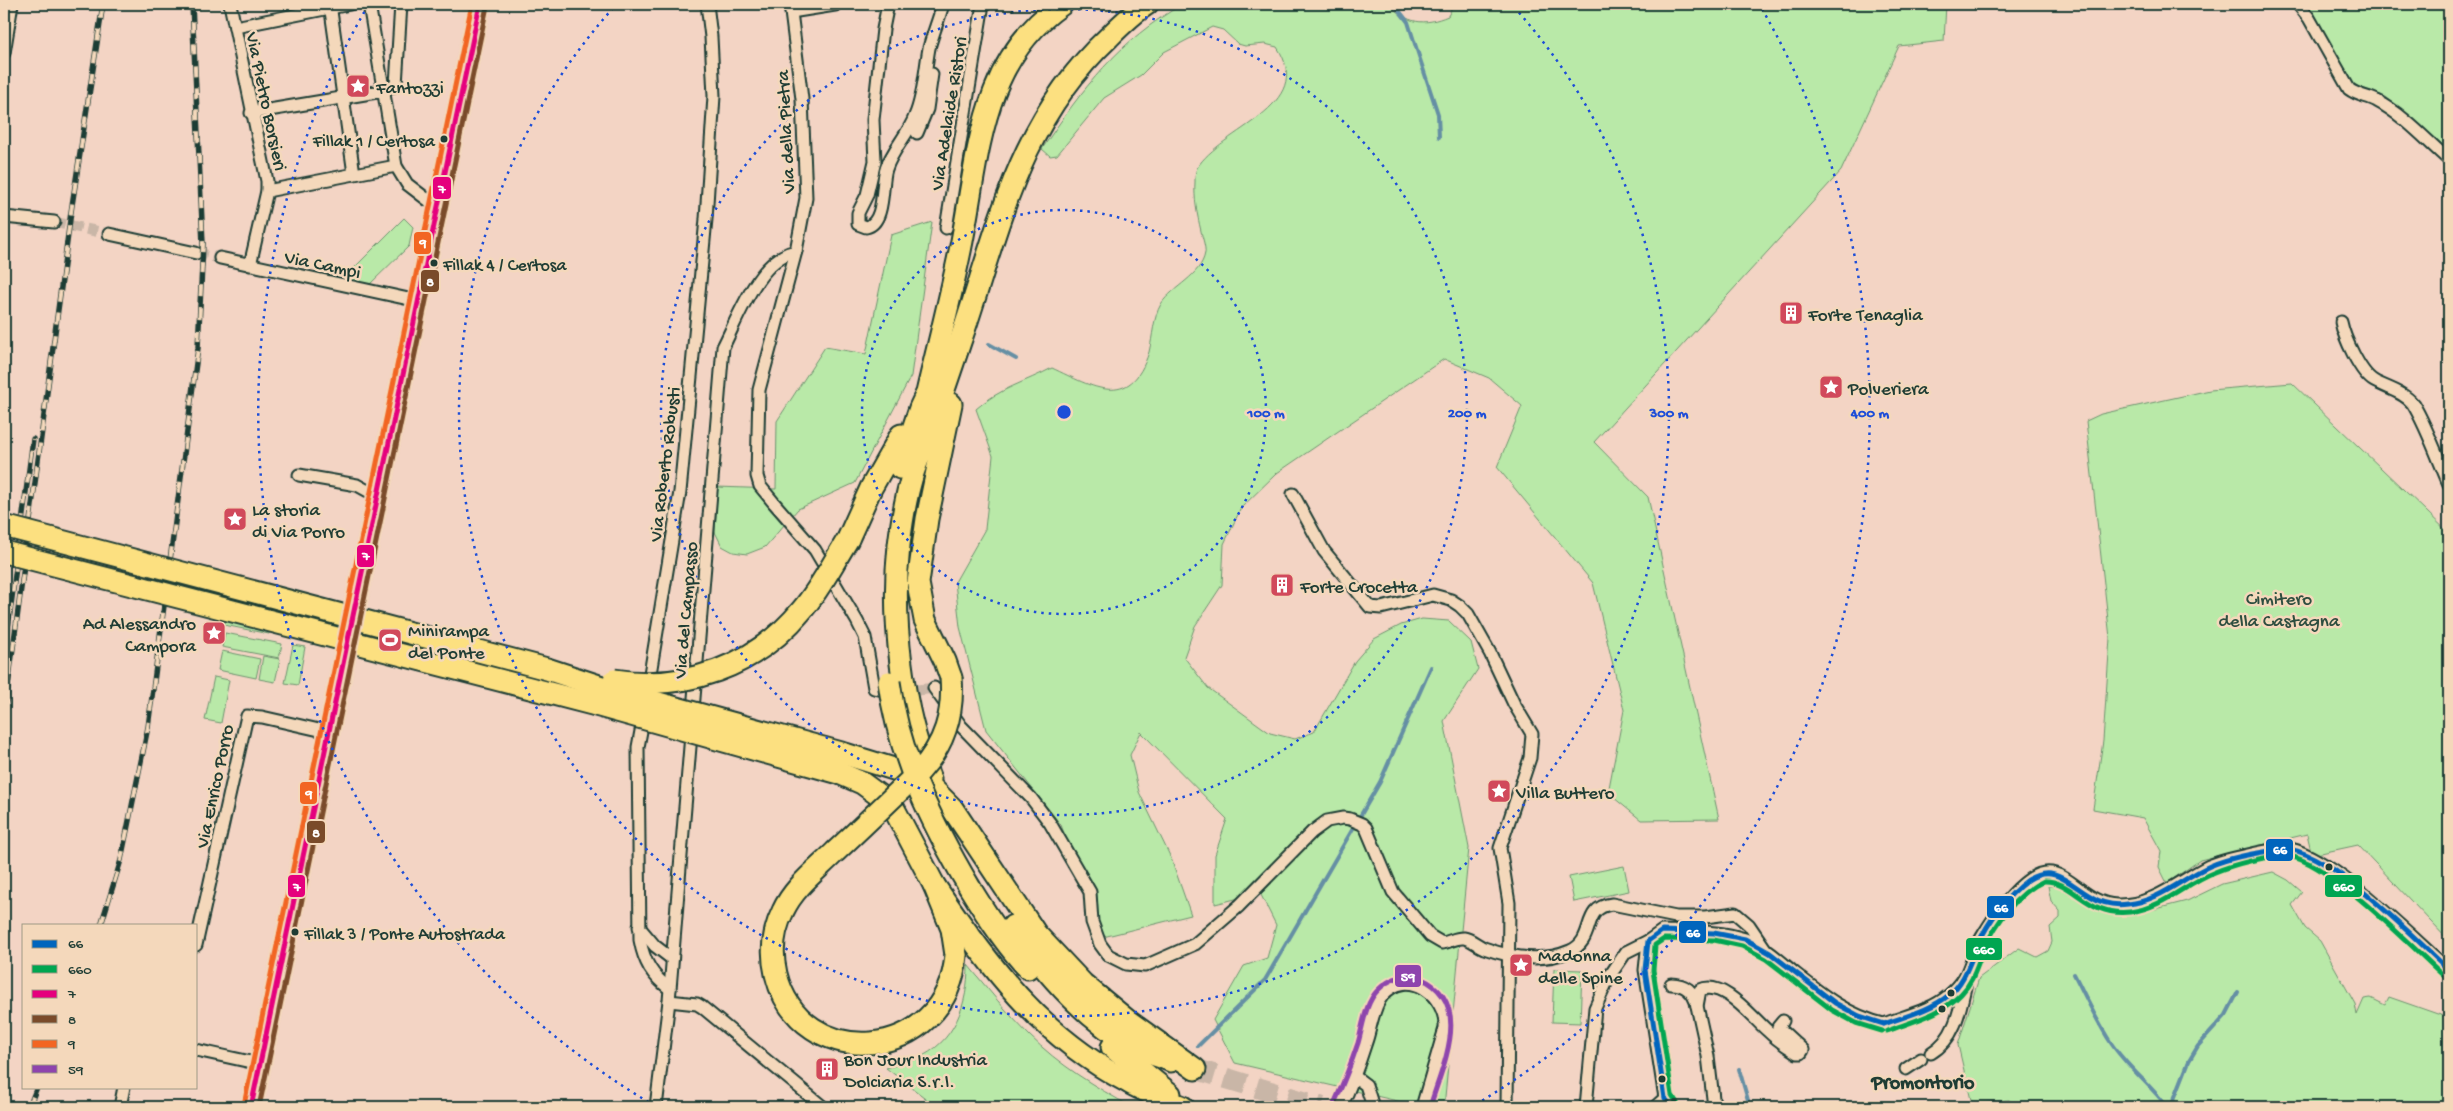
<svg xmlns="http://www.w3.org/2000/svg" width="2453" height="1111" font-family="'Gochi Hand',sans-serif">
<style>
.green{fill:#b9e9a8;stroke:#6c936e}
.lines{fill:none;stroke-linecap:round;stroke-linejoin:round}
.stream{stroke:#658fa4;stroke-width:4}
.minor-tunnel{stroke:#c9b6a7;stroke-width:11;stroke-dasharray:11 5.5;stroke-linecap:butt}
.motorway-tunnel{stroke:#c9b6a7;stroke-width:21;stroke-dasharray:21 11;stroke-linecap:butt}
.minor-casing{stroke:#1f3d34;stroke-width:15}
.secondary-casing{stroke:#1f3d34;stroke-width:20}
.motorway-casing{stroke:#1f3d34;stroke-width:25}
.minor{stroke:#f4d8bb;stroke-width:11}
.secondary{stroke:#f4d8bb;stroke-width:16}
.motorway{stroke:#fce080;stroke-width:21}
.rail-casing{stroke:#1f3d34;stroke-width:5.5}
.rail{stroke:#f4d8bb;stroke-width:4;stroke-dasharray:11;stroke-linecap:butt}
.motorway-bridge-casing{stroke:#1f3d34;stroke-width:25;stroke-linecap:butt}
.motorway-bridge{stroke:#fce080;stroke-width:21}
.bus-1-casing{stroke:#f4d8bb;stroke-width:9}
.bus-2-casing{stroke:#f4d8bb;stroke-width:9}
.bus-3-casing{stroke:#f4d8bb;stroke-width:9}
.bus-4-casing{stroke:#f4d8bb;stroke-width:9}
.bus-5-casing{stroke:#f4d8bb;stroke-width:9}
.bus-6-casing{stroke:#f4d8bb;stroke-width:9}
.bus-1{stroke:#0065bd;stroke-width:5}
.bus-2{stroke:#00a651;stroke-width:5}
.bus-3{stroke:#e5007d;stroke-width:5}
.bus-4{stroke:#7a4b2a;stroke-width:5}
.bus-5{stroke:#f26522;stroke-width:5}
.bus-6{stroke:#8e44ad;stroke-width:5}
.ring{fill:none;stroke:#1d4ed8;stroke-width:2.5;stroke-dasharray:2.5 5}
.bus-dot{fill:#1f3d34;stroke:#f4d8bb;stroke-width:2}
.labels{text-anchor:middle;stroke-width:5;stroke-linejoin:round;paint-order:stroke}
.bus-label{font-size:18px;fill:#1f3d34;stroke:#f4d8bb;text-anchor:start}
.poi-label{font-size:19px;fill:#1f3d34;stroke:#f4d8bb;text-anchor:start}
.street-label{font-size:19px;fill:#1f3d34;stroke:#f4d8bb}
.park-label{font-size:19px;fill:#2e4e40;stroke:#f4d8bb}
.neighbourhood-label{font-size:20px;font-weight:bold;fill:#1f3d34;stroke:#f4d8bb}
.centre{fill:#1d4ed8;stroke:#f4d8bb;stroke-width:2.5}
.ring-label{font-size:15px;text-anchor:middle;font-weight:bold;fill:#1d4ed8;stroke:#f4d8bb;stroke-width:5;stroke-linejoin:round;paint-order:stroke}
.line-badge{stroke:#f4d8bb;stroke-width:2}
.badge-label{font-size:14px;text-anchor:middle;font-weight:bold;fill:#fff}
</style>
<rect width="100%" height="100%" fill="#f3d4c4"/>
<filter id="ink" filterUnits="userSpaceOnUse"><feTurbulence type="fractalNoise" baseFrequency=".02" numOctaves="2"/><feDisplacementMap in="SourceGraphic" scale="10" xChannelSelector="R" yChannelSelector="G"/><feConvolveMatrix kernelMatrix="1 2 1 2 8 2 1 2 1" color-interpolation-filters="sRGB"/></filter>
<g filter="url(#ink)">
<g class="green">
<path d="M 1183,4 L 1389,4 C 1407,24 1424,26 1448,16 L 1451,10 L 1450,4 L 1946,4 L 1944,41 L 1899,46 L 1841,171 L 1594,442 L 1648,497 L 1719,819 L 1641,820 L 1608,793 L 1624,710 L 1593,583 L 1497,467 L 1522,406 L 1489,378 L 1444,359 L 1277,473 L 1241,508 L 1224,544 L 1222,585 L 1195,626 L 1184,657 L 1208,688 L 1270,733 L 1295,739 L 1314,732 L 1355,661 L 1374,639 L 1401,625 L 1422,619 L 1449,621 L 1471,642 L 1478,669 L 1444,721 L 1469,848 L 1444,1107 L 1423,1107 L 1235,1063 L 1213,1020 L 1244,966 L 1267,958 L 1276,925 L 1260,893 L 1215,904 L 1215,855 L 1227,819 L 1141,732 L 1130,755 L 1139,792 L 1171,858 L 1191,915 L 1103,937 L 1061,825 L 986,730 L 960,627 L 955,582 L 985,529 L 993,456 L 976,409 C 998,389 1026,382 1052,368 C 1093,387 1130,411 1149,352 C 1153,336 1153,318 1161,304 C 1173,286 1201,276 1205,253 C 1206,247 1202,237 1201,231 C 1197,214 1194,199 1195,182 C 1195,178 1195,172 1197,168 C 1220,129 1317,107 1277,47 L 1265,44 L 1245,46 L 1238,44 L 1223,30 L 1212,27 L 1164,52 L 1141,75 L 1104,98 L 1057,155 L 1050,156 L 1042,149 C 1082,89 1119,40 1183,4 Z"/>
<polygon points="2306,4 2449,4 2449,150 2386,97 2354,85"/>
<polygon points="404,218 413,227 409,246 369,285 343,279"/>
<polygon points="932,222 911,376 855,483 798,509 765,547 747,554 733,552 722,546 715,532 717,487 776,489 777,421 825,347 866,354 891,235"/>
<polygon points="2292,383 2449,533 2449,941 2358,845 2312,855 2307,834 2200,860 2167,883 2159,867 2161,851 2143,818 2093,809 2103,741 2110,638 2086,421 2101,414 2210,390"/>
<polygon points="228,607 273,617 269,634 224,625"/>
<polygon points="225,633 282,644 279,658 222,647"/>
<polygon points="293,645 305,647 298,685 285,683"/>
<polygon points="222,651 260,659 256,678 218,670"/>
<polygon points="263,656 280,659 275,682 259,679"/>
<polygon points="214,677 229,680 221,723 205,720"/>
<polygon points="1624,866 1629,891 1574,902 1569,877"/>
<polygon points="2273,872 2288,880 2302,892 2292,905 2305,928 2320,941 2355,1004 2357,1015 2364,999 2371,998 2385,1005 2389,997 2449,1018 2449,1107 2017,1107 2009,1100 1972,1104 1958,1045 1979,978 2019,948 2037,957 2048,951 2052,942 2050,927 2060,918 2060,911 2051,901 2048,886 2070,887 2106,910 2127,913 2148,911 2187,901 2222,884"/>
<path d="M 968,965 C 988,989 1007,1013 1029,1035 C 1059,1065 1095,1087 1132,1107 L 937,1107 L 886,1068 C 896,1065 907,1063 916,1059 C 955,1043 968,1004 968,965 Z"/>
<polygon points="1554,969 1582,970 1580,1023 1552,1022"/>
</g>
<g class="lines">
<g class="stream">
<polyline points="1394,4 1408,22 1414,41 1438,114 1439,137"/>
<polyline points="989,344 1016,359"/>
<path d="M 2074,974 C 2086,997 2097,1022 2111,1043 C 2127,1067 2150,1084 2167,1107"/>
<polyline points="1198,1046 1265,980 1380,782 1431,667"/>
<polyline points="1739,1069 1750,1107"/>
<polyline points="2171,1107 2189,1061 2198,1046 2226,1015 2238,992"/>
</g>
<g class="minor-tunnel">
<polyline points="54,222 109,234"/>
<polyline points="196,253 220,258"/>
<polyline points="901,692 934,688"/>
</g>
<polyline class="motorway-tunnel" points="1195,1069 1322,1107"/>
<g class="minor-casing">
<g id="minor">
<polyline points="230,4 267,181 267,191 250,265"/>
<polyline points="330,4 354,174"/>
<polyline points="369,4 396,166 407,184 437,207"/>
<polyline points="790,4 802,99 806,198 796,251 759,390 757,476 760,486 774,503 815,550 857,621 865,637 874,688 893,692"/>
<path d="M 888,4 L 883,29 L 873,120 L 875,161 L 867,195 L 858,213 L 858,224 L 866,227 C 886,223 881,183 886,169 C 892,150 908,135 915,116 C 924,95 925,70 929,48 C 933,33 939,19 943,4"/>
<path d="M 2298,4 L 2309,18 L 2349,89 C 2358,96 2368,96 2377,101 C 2404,115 2427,141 2449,160"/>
<polyline points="791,12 835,5"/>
<polyline points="235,27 350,4"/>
<polyline points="4,53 12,4"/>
<polyline points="251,113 383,91 396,85 401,4"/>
<polyline points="917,133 927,109 932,74"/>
<polyline points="267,191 396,166"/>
<polyline points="4,217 54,222"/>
<polyline points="946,228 983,4"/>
<polyline points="109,234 196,253"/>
<polyline points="220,258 418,301"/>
<path d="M 2341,322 C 2344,337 2360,373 2374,381 C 2386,388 2404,392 2413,404 C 2426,425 2439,461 2449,484"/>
<polyline points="299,475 357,485 377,496"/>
<polyline points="1293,494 1324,551 1370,607 1381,608 1433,595 1451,600 1460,606 1468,614 1490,653 1514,704 1532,734 1530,758 1500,848 1509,903 1507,1107"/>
<polyline points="648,686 680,492 706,219 714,96 711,37 707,4"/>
<path d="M 934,688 L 961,726 L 1031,798 L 1050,823 L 1090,892 L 1092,922 L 1100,944 L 1108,955 L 1126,964 L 1145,966 L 1195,944 L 1239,906 L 1312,832 L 1327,821 L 1343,818 L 1350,819 L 1362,824 L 1366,828 L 1393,892 L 1430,936 L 1442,943 C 1450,942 1456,937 1464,938 C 1471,939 1477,945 1484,948 C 1512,958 1542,963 1570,951 C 1597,939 1580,908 1612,904 L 1676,917 L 1705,917 L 1735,913 L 1749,925 L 1766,950"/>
<path d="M 644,715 L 638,747 L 640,940 C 644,962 652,976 670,989"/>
<polyline points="639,927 655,946 672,959"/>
<polyline points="196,945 247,716 262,717 328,732"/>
<path d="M 1671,984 C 1685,984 1694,991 1697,1006"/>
<polyline points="669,1001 697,1004 702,1007 823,1107"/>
<polyline points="196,1050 260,1064"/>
<path d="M 1931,1053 C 1957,1038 1961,1004 1967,978"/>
<polyline points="1906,1069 1921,1059"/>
<polyline points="1354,1076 1366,1085 1373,1107"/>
<polyline points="120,1107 124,1087"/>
<path d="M 656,1107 L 669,1001 L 723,347 C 739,316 759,258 796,251"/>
<path d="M 1341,1107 C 1351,1086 1359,1064 1366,1042 C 1371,1028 1373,1006 1383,995 C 1408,966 1447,996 1445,1028 L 1422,1107"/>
<polyline points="1586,1107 1595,1008 1609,977 1626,952 1648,941"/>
<polyline points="1655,1107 1665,1098"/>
<path d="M 1671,1107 L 1665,1098 L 1645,970 L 1648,941 L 1662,931 C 1689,932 1719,930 1745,939 C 1764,946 1778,959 1792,971 C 1821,994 1848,1016 1884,1024 C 1905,1016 1932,1010 1949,995 C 1973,975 1968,960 1982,937 C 1994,917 2011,892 2030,879 C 2064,856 2078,904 2117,905 C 2153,906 2179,881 2209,866 C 2222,860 2277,847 2291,849 C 2335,859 2412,938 2449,970"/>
<path d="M 1714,1107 L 1708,1056 L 1697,1006 L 1700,990 C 1724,979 1753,1019 1769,1032 C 1777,1040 1787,1046 1797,1053 L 1801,1053 L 1803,1050 L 1778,1027 L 1783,1021"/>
</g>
</g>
<g class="secondary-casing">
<polyline id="secondary" points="251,1107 480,4"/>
</g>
<g class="motorway-casing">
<g id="motorway">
<path d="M 900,468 L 920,408 L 927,393 C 939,342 952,292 962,241 C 979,153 981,60 1062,4"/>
<polyline points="848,539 871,488 901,435"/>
<polyline points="951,678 945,661 925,620 918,583 927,519 951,404"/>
<polyline points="845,754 897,770 930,786 952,808 1036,934 1083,984 1128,1021 1195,1069"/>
<polyline points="839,773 862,783 892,805 934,885 952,929 956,955"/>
<path d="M 930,779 C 902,711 891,618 899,545 C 902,520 906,494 914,470 C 921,451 929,433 935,415 C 944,390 952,366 960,342 C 999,229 1017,123 1109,37 C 1121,25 1133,13 1147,4"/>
<path d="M 934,885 C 988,965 1040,1036 1128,1082 C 1145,1092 1165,1099 1183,1107"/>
<path d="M 970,888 C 987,916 1005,944 1028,968"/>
<path d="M 1013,926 C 1045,973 1086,1019 1135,1047 C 1146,1053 1160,1056 1171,1061"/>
<polyline points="1112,1047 1170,1094"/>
</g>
</g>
<use href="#minor" class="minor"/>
<use href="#secondary" class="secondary"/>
<use href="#motorway" class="motorway"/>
<g class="rail-casing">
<g id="rail">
<polyline points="4,658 33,439"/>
<polyline points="4,716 71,212 103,4"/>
<polyline points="101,925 121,860 148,727 198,348 203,244 192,4"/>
<polyline points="29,1107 37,1087"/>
</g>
</g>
<use href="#rail" class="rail"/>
<g class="motorway-bridge-casing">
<g id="motorway-bridge">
<polyline points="4,526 547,669 614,691 845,754"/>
<polyline points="4,552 592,704 839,773"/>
<path d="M 951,678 C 954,714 945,744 920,771 C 892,798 864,825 835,852 C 817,870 794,887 783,911 C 773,931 771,953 776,974 C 800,1074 947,1064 956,955"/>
<path d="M 614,680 C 686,691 755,667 802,610 C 820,589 833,563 848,539"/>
<path d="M 889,682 C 899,757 932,824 970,888"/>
</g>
</g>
<use href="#motorway-bridge" class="motorway-bridge"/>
<g class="bus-1-casing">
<g id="bus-1">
<path d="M 1884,1024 C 1906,1016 1931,1010 1949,995 C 1965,981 1969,964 1977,946 C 1988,922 2007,895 2028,880 C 2054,863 2070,885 2092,897 C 2103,904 2115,906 2128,904 C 2160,901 2182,878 2210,866 C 2233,856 2260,852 2284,849 C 2329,849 2415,939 2449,970"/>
<polyline points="1671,1107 1665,1098 1645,970 1648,941 1662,931 1714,933 1745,939 1770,953 1835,1003 1859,1016 1884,1024"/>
</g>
</g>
<g class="bus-2-casing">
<g id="bus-2">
<path d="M 1887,1031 C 1913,1021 1941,1015 1961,994 C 1974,981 1977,965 1984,949 C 1996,923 2017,893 2044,881 C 2074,880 2086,917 2130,912 C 2163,908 2186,883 2215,872 C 2232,865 2271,854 2289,856 C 2330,863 2411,946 2444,976"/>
<polyline points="1677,1103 1672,1095 1653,970 1655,945 1664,939 1714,940 1742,946 1766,959 1832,1010 1856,1023 1882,1031"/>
</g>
</g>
<g class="bus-3-casing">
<polyline id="bus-3" points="251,1107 480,4"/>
</g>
<g class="bus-4-casing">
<polyline id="bus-4" points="259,1107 487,6"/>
</g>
<g class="bus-5-casing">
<polyline id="bus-5" points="244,1105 472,4"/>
</g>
<g class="bus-6-casing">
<path id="bus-6" d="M 1334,1104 C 1343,1084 1351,1064 1358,1043 C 1363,1026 1365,1003 1378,990 C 1389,979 1405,972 1420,978 C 1475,1002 1442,1066 1430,1107"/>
</g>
<use href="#bus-1" class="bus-1"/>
<use href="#bus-2" class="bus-2"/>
<use href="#bus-3" class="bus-3"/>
<use href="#bus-4" class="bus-4"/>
<use href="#bus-5" class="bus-5"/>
<use href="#bus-6" class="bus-6"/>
</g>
</g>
<g class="ring">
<circle cx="1064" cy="412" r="202"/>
<circle cx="1064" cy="412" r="403"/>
<path d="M1514 7A605 605 0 1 1 614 7"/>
<path d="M655 1106A806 806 0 0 1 366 9M1762 9A806 806 0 0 1 1473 1106"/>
</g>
<defs>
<g id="sight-square" transform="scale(1.25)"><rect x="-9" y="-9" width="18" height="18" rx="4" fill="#d1495b" stroke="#f4d8bb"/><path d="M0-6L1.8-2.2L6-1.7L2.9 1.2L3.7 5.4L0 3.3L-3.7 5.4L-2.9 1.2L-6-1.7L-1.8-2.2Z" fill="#fff"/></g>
<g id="building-square" transform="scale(1.25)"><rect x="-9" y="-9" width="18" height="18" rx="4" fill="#d1495b" stroke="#f4d8bb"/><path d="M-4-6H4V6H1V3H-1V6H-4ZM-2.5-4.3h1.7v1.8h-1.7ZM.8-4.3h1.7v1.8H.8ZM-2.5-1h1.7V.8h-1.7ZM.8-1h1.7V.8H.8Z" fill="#fff"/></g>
<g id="stadium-square" transform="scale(1.25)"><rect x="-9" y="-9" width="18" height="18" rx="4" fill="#d1495b" stroke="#f4d8bb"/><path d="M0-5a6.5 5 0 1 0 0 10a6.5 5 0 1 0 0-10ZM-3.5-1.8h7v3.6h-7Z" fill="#fff"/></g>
</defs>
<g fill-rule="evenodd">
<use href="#sight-square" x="358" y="86"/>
<use href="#building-square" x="1791" y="313"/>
<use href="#sight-square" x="1831" y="387"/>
<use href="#sight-square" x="235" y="519"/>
<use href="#building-square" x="1282" y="585"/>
<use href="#sight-square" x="214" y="633"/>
<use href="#stadium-square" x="390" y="640"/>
<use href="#sight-square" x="1499" y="791"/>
<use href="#sight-square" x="1521" y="965"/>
<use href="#building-square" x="827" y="1069"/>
</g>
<g class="bus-dot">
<circle cx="444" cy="139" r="4.5"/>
<circle cx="434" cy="263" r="4.5"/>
<circle cx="2329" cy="867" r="4.5"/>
<circle cx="295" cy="932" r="4.5"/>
<circle cx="1951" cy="993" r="4.5"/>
<circle cx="1942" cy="1009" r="4.5"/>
<circle cx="1662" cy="1079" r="4.5"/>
</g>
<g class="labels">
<g class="bus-label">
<text x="435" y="146" text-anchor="end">Fillak 1 / Certosa</text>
<text x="443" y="270">Fillak 4 / Certosa</text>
<text x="304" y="939">Fillak 3 / Ponte Autostrada</text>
</g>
<g class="poi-label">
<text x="376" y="93">Fantozzi</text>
<text x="1808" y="320">Forte Tenaglia</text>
<text x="1848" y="394">Polveriera</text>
<text x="252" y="515">La storia<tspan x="252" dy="22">di Via Porro</tspan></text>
<text x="1300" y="592">Forte Crocetta</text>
<text x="196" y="629" text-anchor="end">Ad Alessandro<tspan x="196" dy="22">Campora</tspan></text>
<text x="408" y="636">Minirampa<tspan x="408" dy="22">del Ponte</tspan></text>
<text x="1516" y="798">Villa Buttero</text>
<text x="1538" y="961">Madonna<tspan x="1538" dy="22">delle Spine</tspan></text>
<text x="844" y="1065">Bon Jour Industria<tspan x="844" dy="22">Dolciaria S.r.l.</tspan></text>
</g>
<g class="street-label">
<text transform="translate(268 101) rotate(78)" y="7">Via Pietro Borsieri</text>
<text transform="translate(947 113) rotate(-81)" y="7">Via Adelaide Ristori</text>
<text transform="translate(784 132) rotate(-93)" y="7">Via della Pietra</text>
<text transform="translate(323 263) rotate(12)" y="7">Via Campi</text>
<text transform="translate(663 464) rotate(-83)" y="7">Via Roberto Robusti</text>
<text transform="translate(684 610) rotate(-85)" y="7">Via del Campasso</text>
<text transform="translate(213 786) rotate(-78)" y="7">Via Enrico Porro</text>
</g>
<g class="park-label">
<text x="2279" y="604">Cimitero<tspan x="2279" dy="22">della Castagna</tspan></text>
</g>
<g class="neighbourhood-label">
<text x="1923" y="1088">Promontorio</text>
</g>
</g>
<circle cx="1064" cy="412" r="8" class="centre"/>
<g class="ring-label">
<text x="1266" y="417">100 m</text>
<text x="1467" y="417">200 m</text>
<text x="1669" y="417">300 m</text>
<text x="1870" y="417">400 m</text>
</g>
<g class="line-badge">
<rect x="432" y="176" width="20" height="24" rx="5" fill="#e5007d"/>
<rect x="413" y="231" width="19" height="24" rx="5" fill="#f26522"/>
<rect x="420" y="269" width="20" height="24" rx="5" fill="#7a4b2a"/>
<rect x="356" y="544" width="19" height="24" rx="5" fill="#e5007d"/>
<rect x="299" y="781" width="19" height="24" rx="5" fill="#f26522"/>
<rect x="306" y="820" width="20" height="24" rx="5" fill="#7a4b2a"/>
<rect x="2265" y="838" width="29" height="24" rx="5" fill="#0065bd"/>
<rect x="2324" y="874" width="39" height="24" rx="5" fill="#00a651"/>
<rect x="287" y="874" width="19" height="24" rx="5" fill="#e5007d"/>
<rect x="1986" y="895" width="29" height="24" rx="5" fill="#0065bd"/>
<rect x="1678" y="920" width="29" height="24" rx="5" fill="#0065bd"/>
<rect x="1965" y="937" width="38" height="24" rx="5" fill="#00a651"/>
<rect x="1394" y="964" width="28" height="24" rx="5" fill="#8e44ad"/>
</g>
<g class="badge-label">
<text x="442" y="193">7</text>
<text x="423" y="247">9</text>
<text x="430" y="286">8</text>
<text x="366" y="560">7</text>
<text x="309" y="798">9</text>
<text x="316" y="837">8</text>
<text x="2280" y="854">66</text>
<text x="2344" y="891">660</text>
<text x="297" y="891">7</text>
<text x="2001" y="912">66</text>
<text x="1693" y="937">66</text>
<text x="1984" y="954">660</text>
<text x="1408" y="981">59</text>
</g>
<rect width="2453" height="1111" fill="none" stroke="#f4d8bb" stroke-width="20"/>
<rect x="10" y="10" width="2433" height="1091" fill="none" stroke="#1f3d34" stroke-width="2" filter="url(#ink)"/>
<rect x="22" y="924" width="175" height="165" fill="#f4d8bb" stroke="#9f9a85"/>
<rect x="32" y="940" width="25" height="8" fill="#0065bd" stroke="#9f9a85"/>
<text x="68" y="948" font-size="15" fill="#1f3d34">66</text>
<rect x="32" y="965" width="25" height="8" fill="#00a651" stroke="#9f9a85"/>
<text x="68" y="974" font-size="15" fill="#1f3d34">660</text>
<rect x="32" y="990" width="25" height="8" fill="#e5007d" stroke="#9f9a85"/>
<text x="68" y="998" font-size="15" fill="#1f3d34">7</text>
<rect x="32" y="1015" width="25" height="8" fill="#7a4b2a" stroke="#9f9a85"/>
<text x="68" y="1024" font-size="15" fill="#1f3d34">8</text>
<rect x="32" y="1040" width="25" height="8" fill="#f26522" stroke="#9f9a85"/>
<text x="68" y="1048" font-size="15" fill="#1f3d34">9</text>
<rect x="32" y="1065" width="25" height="8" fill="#8e44ad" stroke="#9f9a85"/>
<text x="68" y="1074" font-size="15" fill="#1f3d34">59</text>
</svg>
